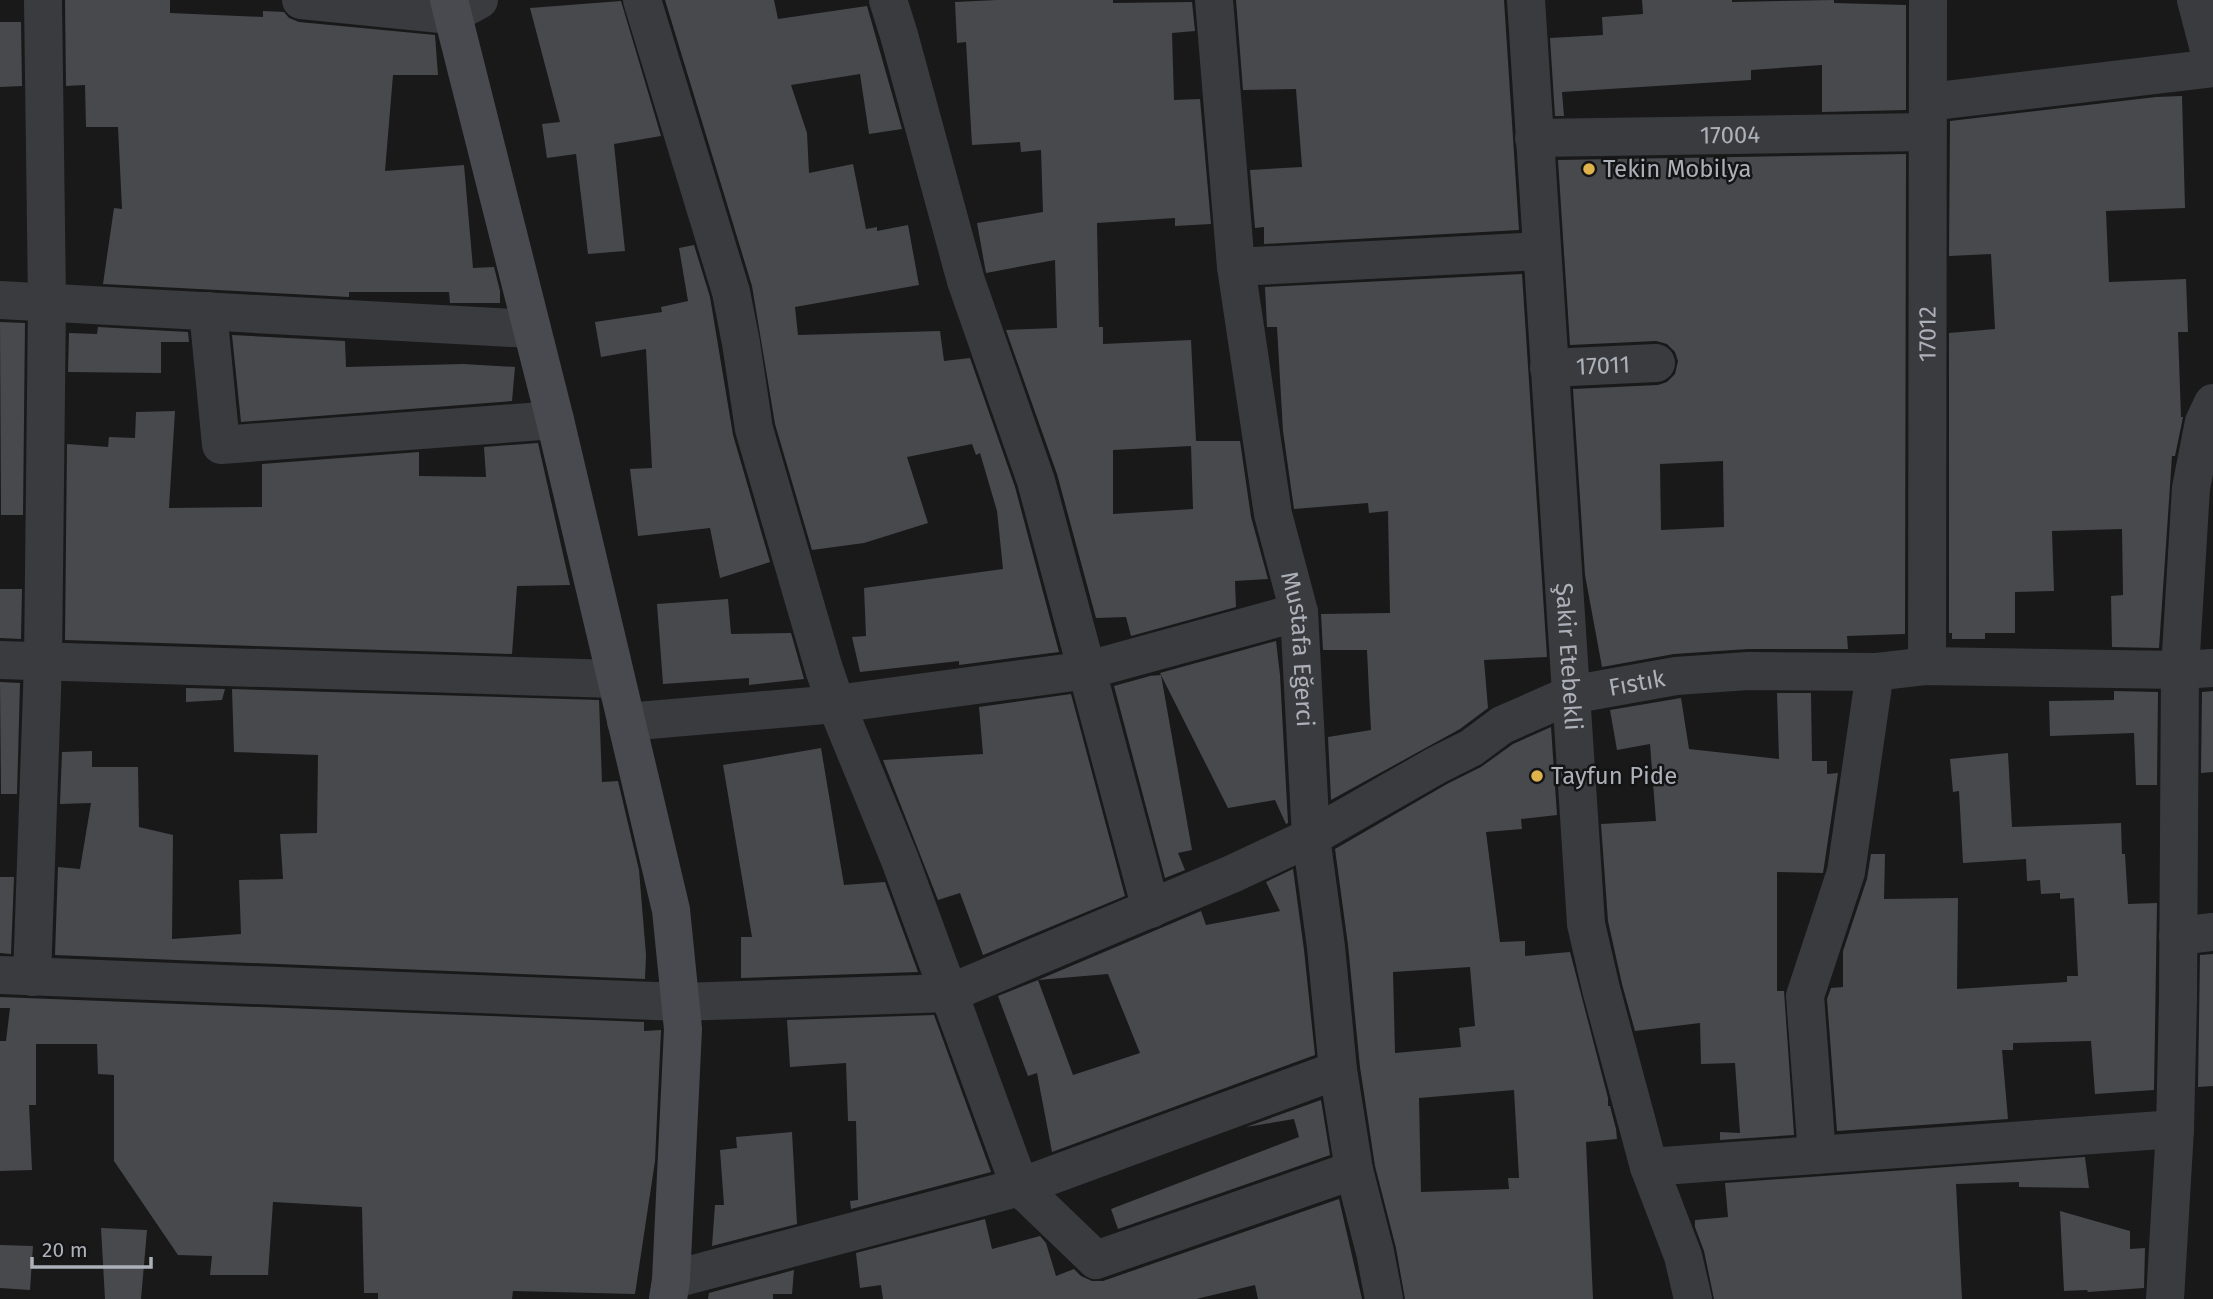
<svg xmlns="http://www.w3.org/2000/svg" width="2213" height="1299" font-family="'Fira Sans',sans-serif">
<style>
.building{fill:#48494d;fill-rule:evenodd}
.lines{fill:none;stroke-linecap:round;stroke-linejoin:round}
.street{stroke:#3a3b3f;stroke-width:38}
.secondary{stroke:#484a4f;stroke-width:38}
.poi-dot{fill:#e0b24b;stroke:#141415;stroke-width:2.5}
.labels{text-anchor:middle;stroke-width:5;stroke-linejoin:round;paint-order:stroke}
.street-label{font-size:24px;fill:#acb0b9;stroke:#141415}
.poi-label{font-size:24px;fill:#acb0b9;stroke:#141415;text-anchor:start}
</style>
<rect width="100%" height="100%" fill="#19191a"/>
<g class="building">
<polygon points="65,0 170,0 170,13 263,17 263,11 284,12 289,18 299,22 435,35 438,75 393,75 385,171 464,165 473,268 494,267 500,291 500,303 450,303 449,292 349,292 349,297 103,284 114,208 122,209 118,127 86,127 85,85 66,86"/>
<polygon points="665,0 774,0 778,19 867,6 902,129 869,134 860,74 791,85 807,133 809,173 853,164 866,229 877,227 877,231 908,225 919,285 795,307 798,335 940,331 944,361 970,358 1015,487 1059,652 959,665 959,661 860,672 852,637 866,636 864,588 1003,569 997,511 980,453 976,455 972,444 907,457 928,523 864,543 812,550 775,424 752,286"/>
<path d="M 997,0 L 1113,0 L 1113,3 L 1192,2 L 1195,31 L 1172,33 L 1174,100 L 1200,99 L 1211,224 L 1175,226 L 1175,218 L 1097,223 L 1099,327 L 1103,327 L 1103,344 L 1191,340 L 1196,441 L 1240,441 L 1251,517 L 1268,579 L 1235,581 L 1236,607 L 1131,636 L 1126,617 L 1096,618 L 1057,474 L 1006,330 L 1057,328 L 1055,260 L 986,273 L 977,223 L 1043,212 L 1041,150 L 1021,152 L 1020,142 L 972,145 L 966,42 L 957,43 L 955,2 ZM 1191,446 L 1193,509 L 1113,514 L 1113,450 Z"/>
<polygon points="1236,0 1504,0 1519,230 1264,244 1264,227 1255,228 1250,170 1302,167 1296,89 1243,90"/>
<polygon points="1642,0 1732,0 1732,2 1834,0 1834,3 1906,5 1906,110 1822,112 1822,65 1751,70 1751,80 1562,92 1564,116 1555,116 1550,38 1603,35 1602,17 1643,14"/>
<polygon points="621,1 661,136 614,144 625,251 588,254 576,154 547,158 542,124 560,122 530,8"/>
<polygon points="0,22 21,22 22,86 0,87"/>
<polygon points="2182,96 2185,208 2106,211 2109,282 2186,279 2188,332 2178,332 2181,417 2183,417 2175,456 2172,456 2159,648 2112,647 2111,596 2123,595 2122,529 2052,531 2054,591 2015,592 2015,633 1985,633 1985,639 1952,639 1952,633 1949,633 1949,333 1995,329 1991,254 1949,256 1950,121 2156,97"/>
<path d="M 1906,154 L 1905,634 L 1847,636 L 1848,649 L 1748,649 L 1674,654 L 1602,667 L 1585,575 L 1573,389 L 1658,385 L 1667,382 L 1675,374 L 1678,361 L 1675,352 L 1667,344 L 1656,341 L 1570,345 L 1558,160 ZM 1723,461 L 1724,527 L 1661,530 L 1660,464 Z"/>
<polygon points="694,245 710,297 733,435 770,562 720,578 710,528 638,536 630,469 652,468 646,349 601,357 595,322 662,312 661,307 688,301 679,248"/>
<polygon points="1522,274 1547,657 1484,660 1488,708 1460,729 1331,800 1328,737 1371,730 1369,693 1367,650 1323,650 1321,614 1390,613 1388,511 1369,513 1368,503 1294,509 1283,431 1277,327 1267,327 1265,287"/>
<polygon points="0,322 25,323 23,515 1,515"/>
<polygon points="98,327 188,332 189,342 161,342 161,373 68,372 69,333 97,334"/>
<polygon points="232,335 345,341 346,367 463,364 515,367 512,401 241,422"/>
<polygon points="175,411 169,508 262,507 262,464 419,452 419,476 486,477 484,447 538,443 570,585 517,586 512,654 65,640 67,444 108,447 109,437 135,438 136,412"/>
<polygon points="0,589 22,589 21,639 0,638"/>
<polygon points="728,599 731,634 791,633 804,679 749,685 749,678 663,684 657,604"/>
<polygon points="1276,641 1280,675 1288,823 1286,824 1275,800 1228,808 1160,673"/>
<polygon points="1161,675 1192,850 1178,853 1185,870 1165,878 1114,686 1150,676 1148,676"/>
<polygon points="0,682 20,683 17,794 1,794"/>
<polygon points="186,688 225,689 222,700 186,702"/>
<polygon points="232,689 599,700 602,782 618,781 639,870 646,955 645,979 55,955 58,867 80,869 91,803 60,804 62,752 92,751 92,767 138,767 139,827 173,835 172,939 241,934 239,880 283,879 280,834 317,833 318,755 234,752"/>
<polygon points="2114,691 2158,692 2157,785 2136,785 2134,733 2050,736 2049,701 2114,700"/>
<polygon points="2213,691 2213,772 2201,773 2202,692"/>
<polygon points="1777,693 1811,693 1812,761 1827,761 1827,774 1838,773 1823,873 1777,872 1777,991 1784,991 1794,1135 1720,1140 1720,1132 1740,1133 1735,1063 1701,1064 1700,1023 1635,1031 1622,984 1608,921 1601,824 1656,821 1650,744 1617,750 1610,710 1681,698 1689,749 1779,759"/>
<polygon points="1071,694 1125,896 983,955 960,893 938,900 883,760 983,754 979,707"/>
<path d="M 1551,727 L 1557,815 L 1521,819 L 1522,829 L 1486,832 L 1500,942 L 1525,941 L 1525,956 L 1570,952 L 1608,1098 L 1608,1106 L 1610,1106 L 1616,1129 L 1617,1139 L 1586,1142 L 1593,1299 L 1405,1299 L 1396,1248 L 1375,1166 L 1360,1067 L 1348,945 L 1335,849 L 1447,784 L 1481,767 L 1513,744 ZM 1470,967 L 1475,1026 L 1459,1028 L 1461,1047 L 1395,1053 L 1393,972 ZM 1514,1090 L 1519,1178 L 1508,1178 L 1509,1189 L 1421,1192 L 1419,1098 Z"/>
<polygon points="821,748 844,885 885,882 918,972 741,978 741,937 752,937 723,765"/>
<polygon points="2008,753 2012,827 2121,823 2122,854 2125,854 2128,904 2157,903 2154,1090 2095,1094 2091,1041 2013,1043 2013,1050 2002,1050 2008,1119 1837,1131 1827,999 1831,988 1843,987 1843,951 1867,879 1871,854 1885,854 1884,899 1958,898 1957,989 2067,982 2067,976 2078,976 2074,898 2060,899 2060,893 2041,894 2040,880 2027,881 2026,859 1963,863 1959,791 1953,792 1950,759"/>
<polygon points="1293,869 1304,950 1315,1055 1052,1152 1037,1073 1028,1076 998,996 1038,980 1073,1075 1140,1053 1108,974 1038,980 1201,911 1206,925 1280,911 1266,882"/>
<polygon points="0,877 14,877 11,954 0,953"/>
<polygon points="2213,954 2213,1086 2198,1087 2200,955"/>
<polygon points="0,997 644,1022 644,1031 661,1030 655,1161 635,1294 513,1291 512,1299 378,1299 378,1293 364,1293 362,1207 273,1202 268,1275 210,1275 212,1256 178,1255 114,1161 114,1075 98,1074 97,1044 36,1044 36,1105 29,1105 32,1170 0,1171 0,1041 6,1041 10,1008 0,1008"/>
<polygon points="934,1015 991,1172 851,1209 850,1201 858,1200 856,1121 848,1121 846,1063 790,1067 787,1020"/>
<polygon points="1321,1100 1330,1155 1118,1229 1111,1209 1299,1137 1294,1119 1246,1127"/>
<polygon points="792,1132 797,1224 712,1246 715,1205 724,1205 720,1150 737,1148 736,1137"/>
<polygon points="2085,1157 2089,1188 2019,1187 2019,1182 1956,1184 1962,1299 1714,1299 1704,1251 1695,1227 1695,1220 1728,1217 1725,1183"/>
<polygon points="1339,1199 1362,1299 1258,1299 1255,1285 1196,1299 883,1299 881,1285 860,1288 856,1253 985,1219 992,1249 1040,1236 1046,1243 1056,1276 1074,1269 1081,1276 1092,1281 1103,1281"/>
<polygon points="2060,1211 2130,1231 2130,1249 2145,1248 2144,1288 2088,1292 2087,1290 2064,1291"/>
<polygon points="101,1228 147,1230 141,1299 105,1299"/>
<polygon points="0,1245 33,1246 30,1290 0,1288"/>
<polygon points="794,1270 792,1294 773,1294 773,1299 708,1299 709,1293"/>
</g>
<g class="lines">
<g class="street">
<polyline points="301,0 451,15 479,0"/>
<polyline points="642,0 731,292 741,343 754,429 824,669 836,704 900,860 1020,1187 1096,1260 1354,1170"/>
<polyline points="888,0 899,35 966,281 1036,481 1151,909"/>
<path id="s1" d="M 1214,0 L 1236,267 L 1273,514 L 1299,612 L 1311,837 L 1326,947 L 1338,1070 L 1354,1170 L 1375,1252 L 1384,1299"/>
<path id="s2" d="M 1526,0 L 1586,924 L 1601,989 L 1649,1167 L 1683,1256 L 1693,1299"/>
<polyline points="2196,0 2213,65"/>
<polyline points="1928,102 2213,68"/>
<path id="s3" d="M 1534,138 L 1927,132"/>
<polyline points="1236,267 1541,251"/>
<polyline points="0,300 531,329"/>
<polyline points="208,311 221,445 555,420"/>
<path id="s4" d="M 1549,368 L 1656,363"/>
<polyline points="0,660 616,679"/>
<path id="s5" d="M 1927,666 L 1928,0"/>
<polyline points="626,722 836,704 1088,670 1299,612"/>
<polyline points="2178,936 2213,932"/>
<path id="s6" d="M 0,975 L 680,1002 L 950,993 L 1232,874 L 1311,837 L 1437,765 L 1471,748 L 1502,725 L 1570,695 L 1676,676 L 1748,671 L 1875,672"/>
<polyline points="32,977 43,663 47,301 43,0"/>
<polyline points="1817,1155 1805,996 1846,872 1875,672 1927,666 2180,670 2213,668"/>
<polyline points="1649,1167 2175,1129"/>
<polyline points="671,1280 1020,1187 1338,1070"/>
<polyline points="2165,1299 2175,1129 2178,999 2180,670 2191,488 2204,422 2213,403"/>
</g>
<polyline class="secondary" points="449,0 555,420 671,910 683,1029 671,1280 668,1299"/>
</g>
<g class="poi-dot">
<circle cx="1589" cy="169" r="7"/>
<circle cx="1537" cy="776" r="7"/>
</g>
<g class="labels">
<g class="street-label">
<text dy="8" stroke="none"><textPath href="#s3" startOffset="196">17004</textPath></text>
<text dy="8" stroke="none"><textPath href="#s5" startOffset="332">17012</textPath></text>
<text dy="8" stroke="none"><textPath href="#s4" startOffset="54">17011</textPath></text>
<text dy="8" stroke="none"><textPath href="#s1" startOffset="656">Mustafa Eğerci</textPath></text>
<text dy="8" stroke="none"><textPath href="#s2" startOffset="658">Şakir Etebekli</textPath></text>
<text dy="8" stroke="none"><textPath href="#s6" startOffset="1708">Fıstık</textPath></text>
</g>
<g class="poi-label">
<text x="1603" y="177">Tekin Mobilya</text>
<text x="1551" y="784">Tayfun Pide</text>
</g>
</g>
<path d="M32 1257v10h119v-10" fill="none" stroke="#acb0b9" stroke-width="3.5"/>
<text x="42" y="1257" font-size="21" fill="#acb0b9" stroke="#141415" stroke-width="5" paint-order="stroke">20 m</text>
</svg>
